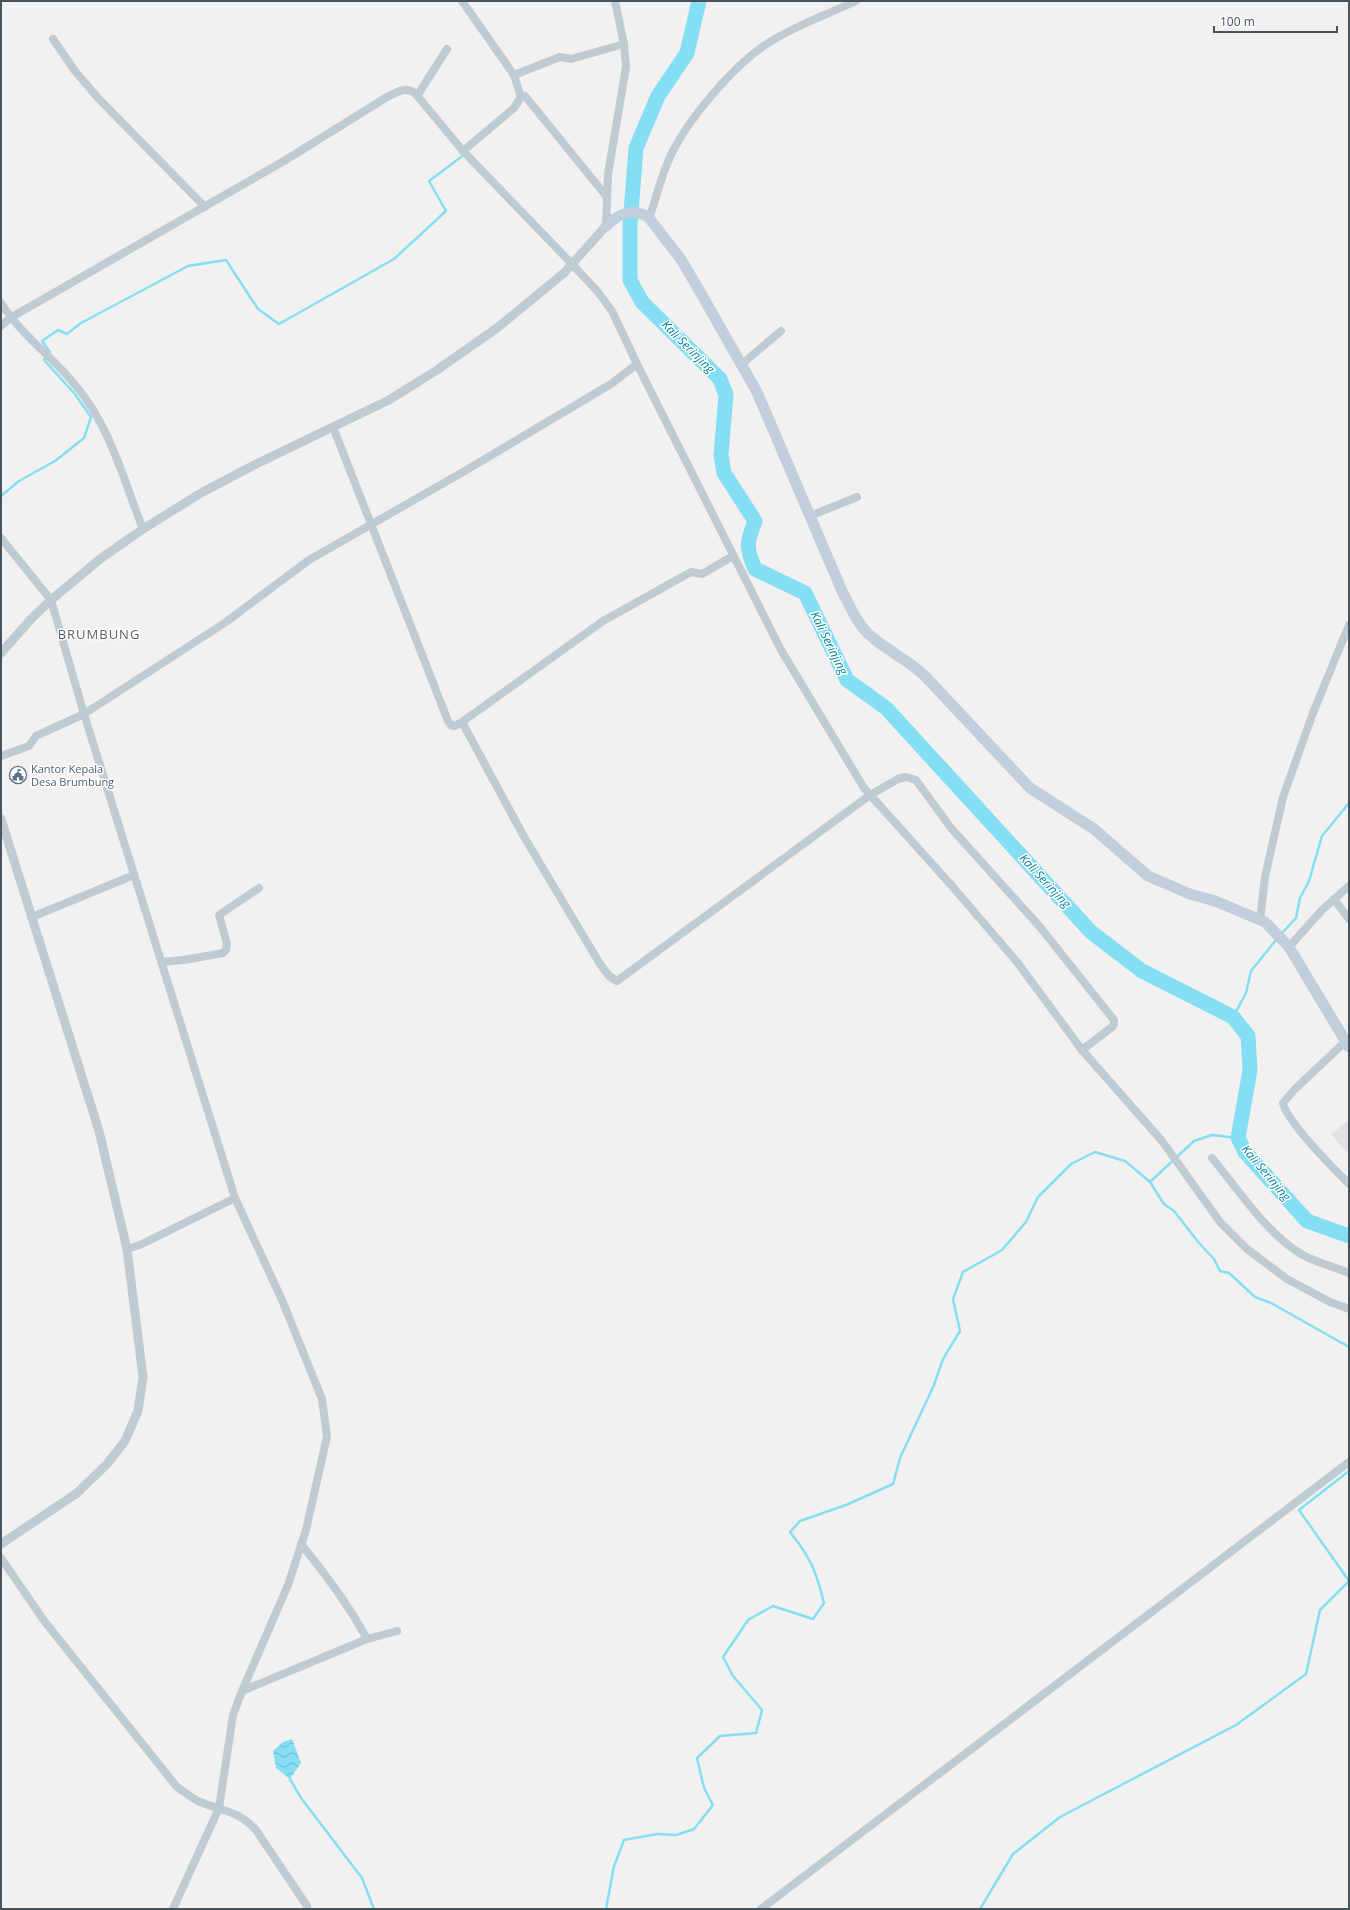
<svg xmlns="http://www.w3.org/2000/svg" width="1350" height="1910" font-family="'Open Sans',sans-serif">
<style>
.education{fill:#e4e1e2}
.water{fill:url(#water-waves)}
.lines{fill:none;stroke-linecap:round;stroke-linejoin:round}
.stream{stroke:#84dff5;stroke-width:2.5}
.river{stroke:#84dff5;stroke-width:15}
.minor{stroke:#bfcbd3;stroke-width:8}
.tertiary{stroke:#bfcbd3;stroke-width:9}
.secondary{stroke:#c1cedb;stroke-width:11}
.labels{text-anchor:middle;stroke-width:3;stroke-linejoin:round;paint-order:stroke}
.service-label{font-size:11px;fill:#4e5e75;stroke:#fff;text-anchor:start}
.water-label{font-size:12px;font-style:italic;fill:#03819f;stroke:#fff}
.quarter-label{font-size:13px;letter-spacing:1px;fill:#5c6066;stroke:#fff}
</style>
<defs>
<pattern id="water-waves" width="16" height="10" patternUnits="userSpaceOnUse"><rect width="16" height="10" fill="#84dff5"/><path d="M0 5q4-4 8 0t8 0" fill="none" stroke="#6eb7ca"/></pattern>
</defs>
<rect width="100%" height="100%" fill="#f3f0f0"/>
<polygon class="education" points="1349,1120 1349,1155 1331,1134"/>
<polygon class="water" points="292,1739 301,1763 290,1779 276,1768 273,1751 283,1742"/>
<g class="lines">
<g class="stream">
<polyline points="1,496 19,481 55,461 84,438 91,417 74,393 44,360 50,352 42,341 58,330 67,334 81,323 188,266 226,260 258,309 279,324 394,259 446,211 429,181 465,154"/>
<polyline points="1281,934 1296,918 1300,898 1309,881 1322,836 1349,803"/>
<polyline points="1233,1017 1246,993 1251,971 1276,940"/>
<polyline points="1150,1182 1164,1204 1174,1211 1199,1243 1214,1259 1220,1271 1229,1273 1255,1297 1271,1303 1349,1347"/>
<polyline points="290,1779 301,1798 362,1878 374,1909"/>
<path d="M 606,1909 L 614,1866 L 624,1840 L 657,1834 L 676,1835 L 694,1829 L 713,1805 L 704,1788 L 697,1758 L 720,1736 L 756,1733 L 762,1710 L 733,1676 L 723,1657 L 748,1620 L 773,1606 L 813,1619 L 824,1603 C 816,1571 811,1558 790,1532 L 800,1521 L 846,1505 L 893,1484 L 900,1458 L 934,1385 L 943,1359 L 960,1331 L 953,1299 L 963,1272 L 1002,1250 L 1026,1222 L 1038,1197 L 1071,1164 L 1095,1152 L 1125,1161 L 1150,1182 L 1194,1141 L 1212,1135 L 1238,1138"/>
<polyline points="980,1909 1013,1854 1060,1817 1236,1725 1306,1674 1320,1610 1349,1581 1299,1510 1349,1471"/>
</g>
<path class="river" d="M 699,1 L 687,53 L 658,96 L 636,148 L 630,225 L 630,280 L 642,302 L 720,379 L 726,395 L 721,455 L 724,473 L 755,521 C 746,544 746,547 755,569 L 805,593 L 847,680 L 886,708 L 1091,932 L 1142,971 L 1233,1017 L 1248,1036 L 1250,1070 L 1238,1138 L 1245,1152 L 1307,1221 L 1349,1236"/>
<g class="minor">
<polyline points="462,1 514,75 521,97 525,96 607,197"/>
<polyline points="53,39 75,71 98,98 205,207"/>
<polyline points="514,75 560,57 571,59 624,44"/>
<polyline points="417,96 447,49"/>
<polyline points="463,151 514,108 521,97"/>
<path d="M 649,218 C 657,197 661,175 671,155 C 687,121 730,70 761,48 C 789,28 824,16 856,1"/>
<polyline points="606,226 608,174 626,67 624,44 615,1"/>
<path d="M 1,303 C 21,335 53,357 76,386 C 110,426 124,481 143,529"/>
<path d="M 1,326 L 10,318 L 284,161 L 387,97 C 396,93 405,86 415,93 L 463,151 L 572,264 L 598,292 L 612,311 L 637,364 L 781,650 L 864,788 L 952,886 L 1017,962 L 1082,1050 L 1162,1141 L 1220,1222 L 1247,1249 L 1287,1279 L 1330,1302 L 1349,1309"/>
<polyline points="742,364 781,331"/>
<polyline points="333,427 448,721 451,725 455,726 462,722 603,621 691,572 702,574 733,556"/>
<polyline points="810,516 857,497"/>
<polyline points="1,538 51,600 84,714 235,1198 282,1300 322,1399 327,1436 306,1530 288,1585 242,1691"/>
<polyline points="462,722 523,835 600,964 609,976 617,981 870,795 898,779 906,777 916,780 951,828 1040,927 1114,1020 1114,1024 1112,1027 1082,1050"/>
<polyline points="1,756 29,746 36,736 84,714 226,622 309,560 463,472 611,384 637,364"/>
<polyline points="1334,899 1349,919"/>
<polyline points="32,917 134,875"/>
<polyline points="1260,920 1265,877 1283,797 1313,713 1349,625"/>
<polyline points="1289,947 1322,910 1349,886"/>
<polyline points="161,962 184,960 223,953 226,950 227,944 219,915 259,888"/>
<path d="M 1346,1041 L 1295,1089 L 1283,1103 C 1287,1122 1334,1169 1349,1184"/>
<path d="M 1212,1158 C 1238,1189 1266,1233 1301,1254 C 1316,1263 1333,1266 1349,1273"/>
<polyline points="127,1249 140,1245 235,1198"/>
<path d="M 301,1544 C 325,1574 348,1604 367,1639"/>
<path d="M 1,1558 L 45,1622 L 177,1787 C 184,1792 191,1797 198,1801 C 221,1811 238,1810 256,1830 L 307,1906"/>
<polyline points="173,1909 219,1808 233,1715 242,1691 367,1639 397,1631"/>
<polyline points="761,1909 1349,1462"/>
</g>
<g class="tertiary">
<polyline points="1,653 32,618 51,600 100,559 143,529 201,493 256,464 389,400 437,370 497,328 564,273 606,226"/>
<polyline points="1,819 99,1131 127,1249 143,1377 138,1411 125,1441 107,1464 77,1493 1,1544"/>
</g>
<path class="secondary" d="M 606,226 C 618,214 634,207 649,218 L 680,258 L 695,283 L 757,392 L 842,591 C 850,606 858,626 872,637 C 888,651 908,660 924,675 L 1030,788 L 1094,829 L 1148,876 L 1190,894 L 1215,901 L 1265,922 L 1289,947 L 1349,1047"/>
</g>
<defs>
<g id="civic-ring" transform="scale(0.9)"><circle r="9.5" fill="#fff" stroke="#5c6f8a" stroke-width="1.5"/><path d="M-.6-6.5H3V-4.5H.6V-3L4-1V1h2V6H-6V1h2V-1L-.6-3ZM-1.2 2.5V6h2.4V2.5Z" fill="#5c6f8a"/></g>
</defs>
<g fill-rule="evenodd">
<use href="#civic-ring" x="18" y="775"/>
</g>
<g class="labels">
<g class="service-label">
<text x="31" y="773">Kantor Kepala<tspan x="31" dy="13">Desa Brumbung</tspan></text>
</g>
<g class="water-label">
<text transform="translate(688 347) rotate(45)" y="4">Kali Serinjing</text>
<text transform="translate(829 643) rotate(64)" y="4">Kali Serinjing</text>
<text transform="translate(1045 881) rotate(47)" y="4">Kali Serinjing</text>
<text transform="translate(1266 1173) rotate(50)" y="4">Kali Serinjing</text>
</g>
<g class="quarter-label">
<text x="99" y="639">BRUMBUNG</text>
</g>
</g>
<rect width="1350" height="1910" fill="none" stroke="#465460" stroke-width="4"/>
<path d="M1214 26v6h123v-6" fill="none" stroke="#465460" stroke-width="2"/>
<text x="1220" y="26" font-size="12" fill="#465460" stroke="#ffffff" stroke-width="3" paint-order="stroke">100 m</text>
</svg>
